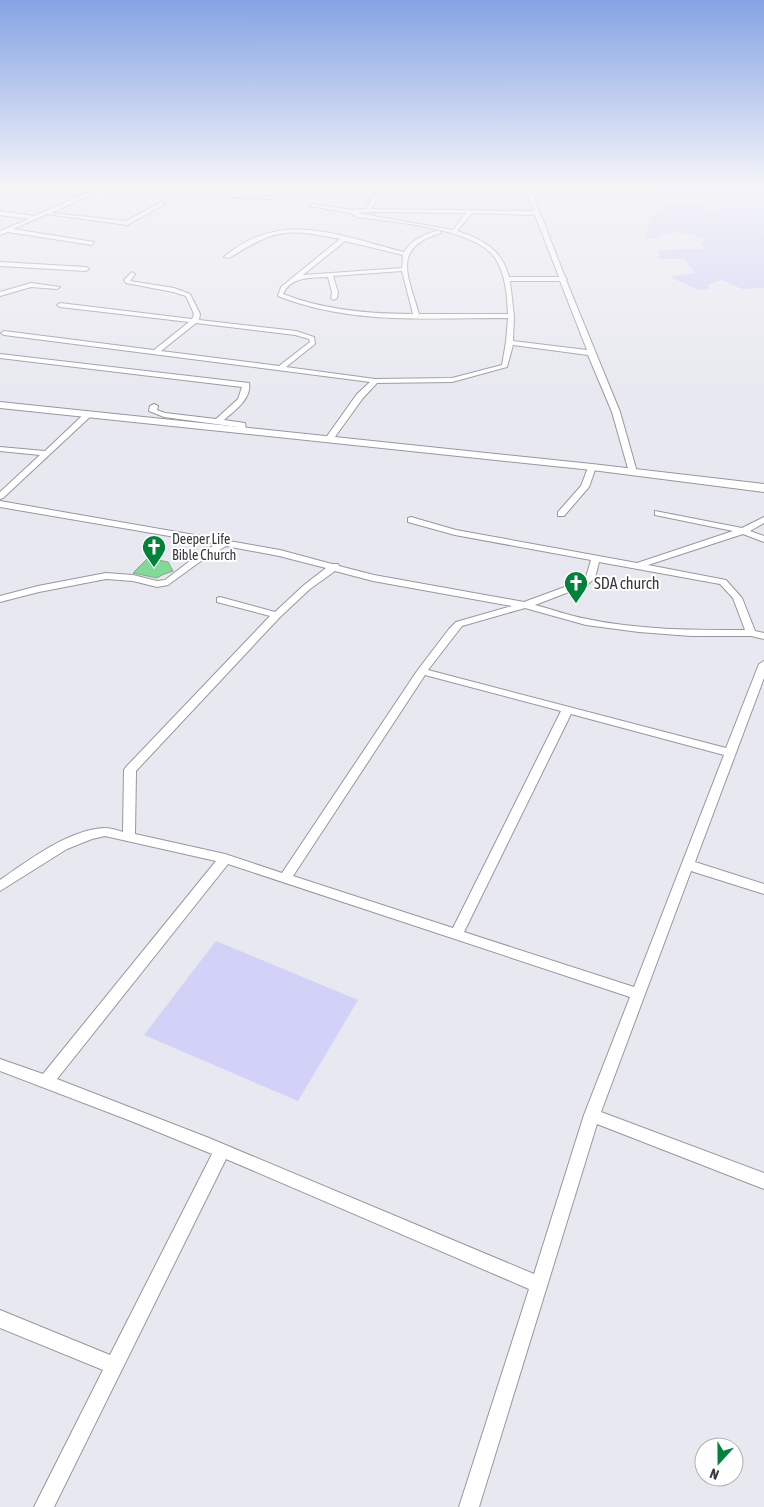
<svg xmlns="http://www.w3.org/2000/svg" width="764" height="1507" font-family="'Asap Condensed',sans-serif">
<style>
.green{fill:#d2d1f7}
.building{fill:#82da97;stroke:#939a94}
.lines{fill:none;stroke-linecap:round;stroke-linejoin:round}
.street-casing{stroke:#97979f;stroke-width:2}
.secondary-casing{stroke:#97979f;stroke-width:2}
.street{fill:#fff;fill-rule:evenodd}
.secondary{fill:#fff;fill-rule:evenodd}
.labels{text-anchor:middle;stroke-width:4;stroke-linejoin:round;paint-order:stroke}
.far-poi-label{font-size:14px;fill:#3a3a3d;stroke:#fff;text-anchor:start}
.poi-label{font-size:16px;fill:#3a3a3d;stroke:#fff;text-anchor:start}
</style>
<rect width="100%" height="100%" fill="#e8e8f0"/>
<g class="green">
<path d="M 653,185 L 764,185 L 764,288 L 742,289 L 722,280 L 707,285 L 710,288 L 699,290 L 670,277 L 695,273 L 684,259 L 659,259 L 659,250 L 707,249 L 701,246 L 705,239 C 695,235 680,231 669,233 C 659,236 655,240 645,238 L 652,216 L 667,205 L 686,203 L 696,204 L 708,209 L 720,208 L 712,201 L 730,198 C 720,190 704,188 692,192 L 692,195 C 670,199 671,198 653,185 Z"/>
<polygon points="216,941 358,1000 298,1101 144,1035"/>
</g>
<polygon class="building" points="148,558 168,562 173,571 162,575 157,578 133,573"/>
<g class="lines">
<g class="street-casing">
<g id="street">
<polygon points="25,185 32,185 0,200 0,197"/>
<polygon points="105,185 112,185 51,213 126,221 160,203 165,204 127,225 47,214 13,229 94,242 92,245 8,232 0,235 0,231 29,219 0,215 0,211 34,216"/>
<polygon points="287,185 293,185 271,199 234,198 270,197"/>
<path d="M 360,185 L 526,190 L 524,185 L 529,185 L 565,277 L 567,279 L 566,280 L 620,412 L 637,472 L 636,474 L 629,472 L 612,412 L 588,355 L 513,345 L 507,367 L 452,382 L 377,383 L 363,398 L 332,441 L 329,441 L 325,439 L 357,394 L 370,382 L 4,335 L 1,333 L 4,331 L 154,350 L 189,322 L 60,307 L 57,305 L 60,303 L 192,319 L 194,314 L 186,296 L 173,292 L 126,283 L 124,280 L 132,272 L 135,274 L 130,281 L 174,288 L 190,294 L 200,314 L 199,320 L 296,331 L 314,337 L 315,344 L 286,367 L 375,379 L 452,378 L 502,365 L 506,342 L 508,318 C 431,318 350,325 278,296 L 281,287 L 340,239 C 286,228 276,229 229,258 L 224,257 C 281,208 340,236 404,252 C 413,238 424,235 439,230 L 441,233 C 391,248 408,275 419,314 L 508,314 C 507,296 506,274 495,258 C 475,228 392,222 357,217 L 351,213 L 309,206 L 312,204 L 352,210 L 366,209 L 379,188 ZM 383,188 L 423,191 L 527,193 L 534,211 L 371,209 ZM 368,212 L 466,213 L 453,230 L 357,213 ZM 472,213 L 535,215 L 559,277 L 509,277 C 502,250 483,239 457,231 ZM 345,241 L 403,255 L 402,268 L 303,275 ZM 402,271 L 413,314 C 369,314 324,310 283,294 C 291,276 311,278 328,277 L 332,292 L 331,298 L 334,300 L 337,298 L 338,292 L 333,276 ZM 510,281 L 560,281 L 587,350 L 513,341 L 514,316 ZM 196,323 L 295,335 L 309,339 L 310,342 L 279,366 L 161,351 Z"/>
<polygon points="0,262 86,267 89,269 86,271 0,266"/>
<polygon points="31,283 60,287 57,289 31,287 0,296 0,292"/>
<path d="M 0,354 L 249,383 C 252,399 234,411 224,420 L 245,423 L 246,431 L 239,433 L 238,427 L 164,417 L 149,411 L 150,406 L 154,404 L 158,406 L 157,410 L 165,413 L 216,419 L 238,399 L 242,387 L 0,358 Z"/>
<polygon points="85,413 92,415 3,498 0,499 0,492 40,455 0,451 0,447 45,451"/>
<polygon points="589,465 596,467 589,487 564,516 558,516 558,512 581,486"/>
<path d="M 0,501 L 280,550 L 332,564 L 338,564 L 339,566 L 374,575 L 524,602 L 581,581 L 586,577 L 591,560 L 455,535 L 408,522 L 408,518 L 411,517 L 456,530 L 637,563 L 733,531 L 655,515 L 655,511 L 742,528 L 764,517 L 764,523 L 750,531 L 764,536 L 764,542 L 743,534 L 648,565 L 726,580 L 742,598 L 755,631 L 764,633 L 764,639 L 751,636 L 691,636 L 639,632 L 586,625 L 525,608 L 462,626 L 428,670 L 726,748 L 759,664 L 764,661 L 764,678 L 695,862 L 764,884 L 764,894 L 691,871 L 601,1112 L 764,1173 L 764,1189 L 597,1124 L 479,1507 L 459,1507 L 529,1289 L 226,1159 L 54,1507 L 34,1507 L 103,1370 L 0,1328 L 0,1310 L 110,1355 L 212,1154 L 131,1121 L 0,1071 L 0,1059 L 43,1074 L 216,861 L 105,836 L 92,839 L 67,849 L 0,891 L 0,880 C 29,860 68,830 104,828 C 110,828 117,830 123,832 L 124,770 L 126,767 L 270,616 L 217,602 L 217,598 L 220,597 L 275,612 L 304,585 L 326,568 L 279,556 L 226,546 L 201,561 L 168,585 L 157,587 L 133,581 L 106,579 L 39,592 L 0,602 L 0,596 L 38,586 L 106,573 L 133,575 L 157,581 L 165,580 L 195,557 L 216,544 L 0,507 ZM 599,562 L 720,584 L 733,598 L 745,630 C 692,630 639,630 587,619 C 569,616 552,609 535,605 L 587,585 L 595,578 ZM 335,571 L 373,581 L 512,606 L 456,622 L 449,629 L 417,671 L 282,873 L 225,854 L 135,834 L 136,771 L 280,617 L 310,589 ZM 425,675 L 561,711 L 453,928 L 293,876 ZM 571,714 L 724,755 L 634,987 L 464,932 ZM 228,864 L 630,997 L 584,1115 L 534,1274 L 209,1138 L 57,1079 Z"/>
</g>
</g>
<g class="secondary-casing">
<polygon id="secondary" points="0,402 592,464 764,484 764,492 592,470 0,408"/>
</g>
<use href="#street" class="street"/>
<use href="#secondary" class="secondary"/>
</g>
<linearGradient id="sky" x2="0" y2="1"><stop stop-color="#85a3e5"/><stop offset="0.47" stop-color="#f5f5f8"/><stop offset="1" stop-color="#f5f5f8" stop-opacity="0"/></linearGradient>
<rect width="764" height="396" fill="url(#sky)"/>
<defs>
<g id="church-pin" transform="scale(1.25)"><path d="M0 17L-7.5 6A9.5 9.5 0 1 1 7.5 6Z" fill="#01823b" stroke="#fff"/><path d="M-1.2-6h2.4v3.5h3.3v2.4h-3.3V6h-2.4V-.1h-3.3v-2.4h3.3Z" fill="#fff"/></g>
</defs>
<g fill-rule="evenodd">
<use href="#church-pin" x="154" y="547"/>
<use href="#church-pin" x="576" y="583"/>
</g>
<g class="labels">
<g class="far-poi-label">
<text x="172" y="544">Deeper Life<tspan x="172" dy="16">Bible Church</tspan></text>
</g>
<g class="poi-label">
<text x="594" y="589">SDA church</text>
</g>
</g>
<g transform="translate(719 1462) rotate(201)"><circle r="24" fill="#ffffff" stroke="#b0b0b1"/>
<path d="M0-4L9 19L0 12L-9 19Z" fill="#01823b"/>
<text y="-8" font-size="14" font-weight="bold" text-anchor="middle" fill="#3a3a3d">N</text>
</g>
</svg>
